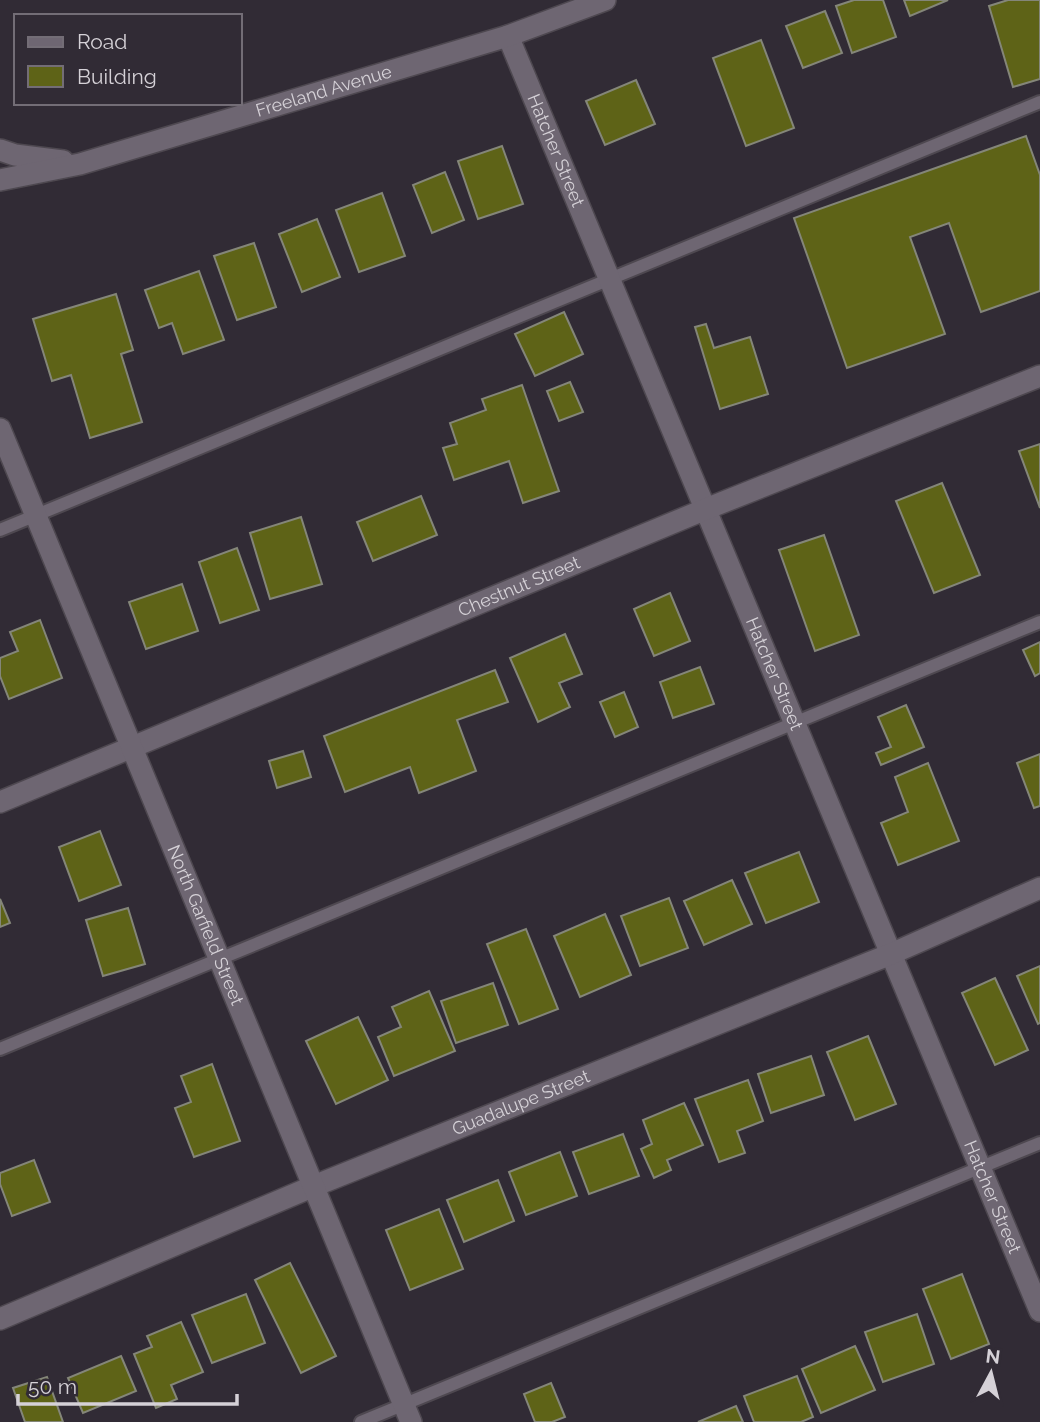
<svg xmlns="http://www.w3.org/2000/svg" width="1040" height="1422" font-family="Raleway,sans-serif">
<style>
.building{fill:#5e6317;stroke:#848679;stroke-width:2}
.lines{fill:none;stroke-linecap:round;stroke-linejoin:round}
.lane-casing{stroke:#4e4850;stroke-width:16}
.street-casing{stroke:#4e4850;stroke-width:24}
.secondary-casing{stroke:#4e4850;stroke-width:24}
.lane{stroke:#6e6672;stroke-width:12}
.street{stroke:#6e6672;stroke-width:21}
.secondary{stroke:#6e6672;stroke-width:21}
.labels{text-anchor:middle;stroke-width:5;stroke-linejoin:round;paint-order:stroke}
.street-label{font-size:18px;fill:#d5d1d7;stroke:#312b35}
</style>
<rect width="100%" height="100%" fill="#312b35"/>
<g class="building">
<polygon points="854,0 883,0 896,37 852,53 836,6"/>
<polygon points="904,0 948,0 910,16"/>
<polygon points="1008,0 1040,0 1040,79 1013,87 989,6"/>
<polygon points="825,11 842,53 803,68 786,26"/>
<polygon points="761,40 794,128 746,146 713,58"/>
<polygon points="636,80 655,124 605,145 586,101"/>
<polygon points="1026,136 1040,175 1040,291 981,312 949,223 910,237 945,334 847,368 794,218"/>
<polygon points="502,146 523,204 478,219 458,161"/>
<polygon points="445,172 464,220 432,233 413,185"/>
<polygon points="382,193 405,256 359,272 336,210"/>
<polygon points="317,219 340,277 302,292 279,234"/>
<polygon points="254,243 276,307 237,320 214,256"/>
<polygon points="199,271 224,340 183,354 172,323 159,328 145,290"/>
<polygon points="116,294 133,350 121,354 142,422 90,438 71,375 52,381 33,319"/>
<polygon points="564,312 583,354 535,376 515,334"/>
<polygon points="706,324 714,348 750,337 768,394 720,409 695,327"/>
<polygon points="570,382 583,412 559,421 547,391"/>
<polygon points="522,385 559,491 523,503 509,461 454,480 443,448 457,444 450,423 486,410 482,399"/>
<polygon points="1040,444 1040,508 1019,451"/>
<polygon points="942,483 980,575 934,593 896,501"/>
<polygon points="421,496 437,535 373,561 357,522"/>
<polygon points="301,517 322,584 270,599 250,533"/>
<polygon points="824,535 859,635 815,651 779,550"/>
<polygon points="237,548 259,610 220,623 199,562"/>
<polygon points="182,584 198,631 146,649 129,602"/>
<polygon points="670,593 690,641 654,656 634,609"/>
<polygon points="40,620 62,678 9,699 0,676 0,658 18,651 10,632"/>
<polygon points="565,634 582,674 559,683 570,707 538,722 510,658"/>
<polygon points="1040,642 1040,673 1035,676 1023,650"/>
<polygon points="700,667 714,704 673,718 660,682"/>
<polygon points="495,670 508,702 457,720 476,771 419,793 410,767 345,792 324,736"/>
<polygon points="624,692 638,727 615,737 600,702"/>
<polygon points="906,705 924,747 881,765 876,753 891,747 878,717"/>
<polygon points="303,751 311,777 277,788 269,761"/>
<polygon points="1040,754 1040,806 1034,808 1017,763"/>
<polygon points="928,763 959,841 898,865 881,823 908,812 895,777"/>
<polygon points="100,831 121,885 79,901 59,847"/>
<polygon points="799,852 819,902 766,923 745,873"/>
<polygon points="732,880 752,924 704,945 684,901"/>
<polygon points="669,898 688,948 640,966 621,916"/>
<polygon points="0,899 10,923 0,927"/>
<polygon points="128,908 145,964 103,976 86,920"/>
<polygon points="605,914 631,975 580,997 554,936"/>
<polygon points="526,929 558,1009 519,1024 487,944"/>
<polygon points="1040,966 1040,1023 1038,1024 1017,976"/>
<polygon points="995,978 1028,1050 995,1065 962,993"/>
<polygon points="493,983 508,1025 456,1043 441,1001"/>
<polygon points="429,991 455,1051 394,1076 378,1037 401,1027 392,1007"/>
<polygon points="358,1017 388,1080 336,1104 306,1041"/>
<polygon points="868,1036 896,1104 855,1120 827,1052"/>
<polygon points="811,1056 824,1095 771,1113 758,1074"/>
<polygon points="212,1064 240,1141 194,1157 175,1108 191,1102 181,1076"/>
<polygon points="748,1080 763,1121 737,1131 745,1153 719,1162 695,1099"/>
<polygon points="684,1103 703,1145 667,1160 671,1170 654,1178 641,1149 652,1144 643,1120"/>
<polygon points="623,1134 639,1176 589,1194 573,1152"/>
<polygon points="560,1152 577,1196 526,1215 509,1172"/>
<polygon points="34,1160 50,1202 12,1216 0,1184 0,1173"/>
<polygon points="498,1180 514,1221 464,1242 447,1200"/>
<polygon points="439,1209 463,1269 410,1290 386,1230"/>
<polygon points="290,1263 336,1356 301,1373 255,1280"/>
<polygon points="962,1274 989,1344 951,1359 923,1289"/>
<polygon points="246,1294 265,1343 212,1363 192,1315"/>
<polygon points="917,1314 934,1364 883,1382 865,1332"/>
<polygon points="181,1322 203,1372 171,1385 177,1399 156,1408 134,1354 152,1347 147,1336"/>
<polygon points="855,1346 875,1390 821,1413 802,1369"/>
<polygon points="121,1356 136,1391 83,1413 68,1378"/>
<polygon points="797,1376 813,1417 801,1422 754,1422 744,1396"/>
<polygon points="47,1377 63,1422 25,1422 13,1388"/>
<polygon points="551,1383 565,1417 552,1422 535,1422 524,1394"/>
<polygon points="736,1406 743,1422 698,1422"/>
</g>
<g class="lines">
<g class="lane-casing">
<g id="lane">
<polyline points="0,530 1040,102"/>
<polyline points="0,1049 1040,622"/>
<polyline points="361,1422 1040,1143"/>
</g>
</g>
<g class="street-casing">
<g id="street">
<path id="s1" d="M 508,36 L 1040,1311"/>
<path id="s2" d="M 0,802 L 706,509 L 1040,376"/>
<path id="s3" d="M 0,1319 L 314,1186 L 891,954 L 1040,888"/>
</g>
</g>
<g class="secondary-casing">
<g id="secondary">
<polyline points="0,150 15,155 63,161"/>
<path id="s4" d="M 0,180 L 80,164 L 508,36 L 605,0"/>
<path id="s5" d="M 0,429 L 411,1422"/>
</g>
</g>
<use href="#lane" class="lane"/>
<use href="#street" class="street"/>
<use href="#secondary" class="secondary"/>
</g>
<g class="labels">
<g class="street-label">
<text dy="6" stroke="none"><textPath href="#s4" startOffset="336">Freeland Avenue</textPath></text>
<text dy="6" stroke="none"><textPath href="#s1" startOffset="124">Hatcher Street</textPath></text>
<text dy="6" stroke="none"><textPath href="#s2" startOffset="562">Chestnut Street</textPath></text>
<text dy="6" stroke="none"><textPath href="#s1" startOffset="691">Hatcher Street</textPath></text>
<text dy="6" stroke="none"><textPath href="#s5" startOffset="537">North Garfield Street</textPath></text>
<text dy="6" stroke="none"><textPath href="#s3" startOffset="564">Guadalupe Street</textPath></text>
<text dy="6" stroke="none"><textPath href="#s1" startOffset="1258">Hatcher Street</textPath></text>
</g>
</g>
<rect x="14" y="14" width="228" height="91" fill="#312b35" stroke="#736d76" stroke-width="2"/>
<rect x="28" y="37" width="35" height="10" fill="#6e6672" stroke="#736d76" stroke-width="2"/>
<text x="77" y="49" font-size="21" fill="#d5d1d7">Road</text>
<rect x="28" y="66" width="35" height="21" fill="#5e6317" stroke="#736d76" stroke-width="2"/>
<text x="77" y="84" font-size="21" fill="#d5d1d7">Building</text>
<g transform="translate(991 1373) rotate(7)" stroke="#312b35" stroke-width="5" paint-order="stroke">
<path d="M0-5L12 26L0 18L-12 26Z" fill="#d5d1d7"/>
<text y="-10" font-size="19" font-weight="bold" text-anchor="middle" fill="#d5d1d7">N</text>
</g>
<path d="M18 1394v10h219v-10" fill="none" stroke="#d5d1d7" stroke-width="3.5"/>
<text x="28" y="1394" font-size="21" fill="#d5d1d7" stroke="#312b35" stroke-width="5" paint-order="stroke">50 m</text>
</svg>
